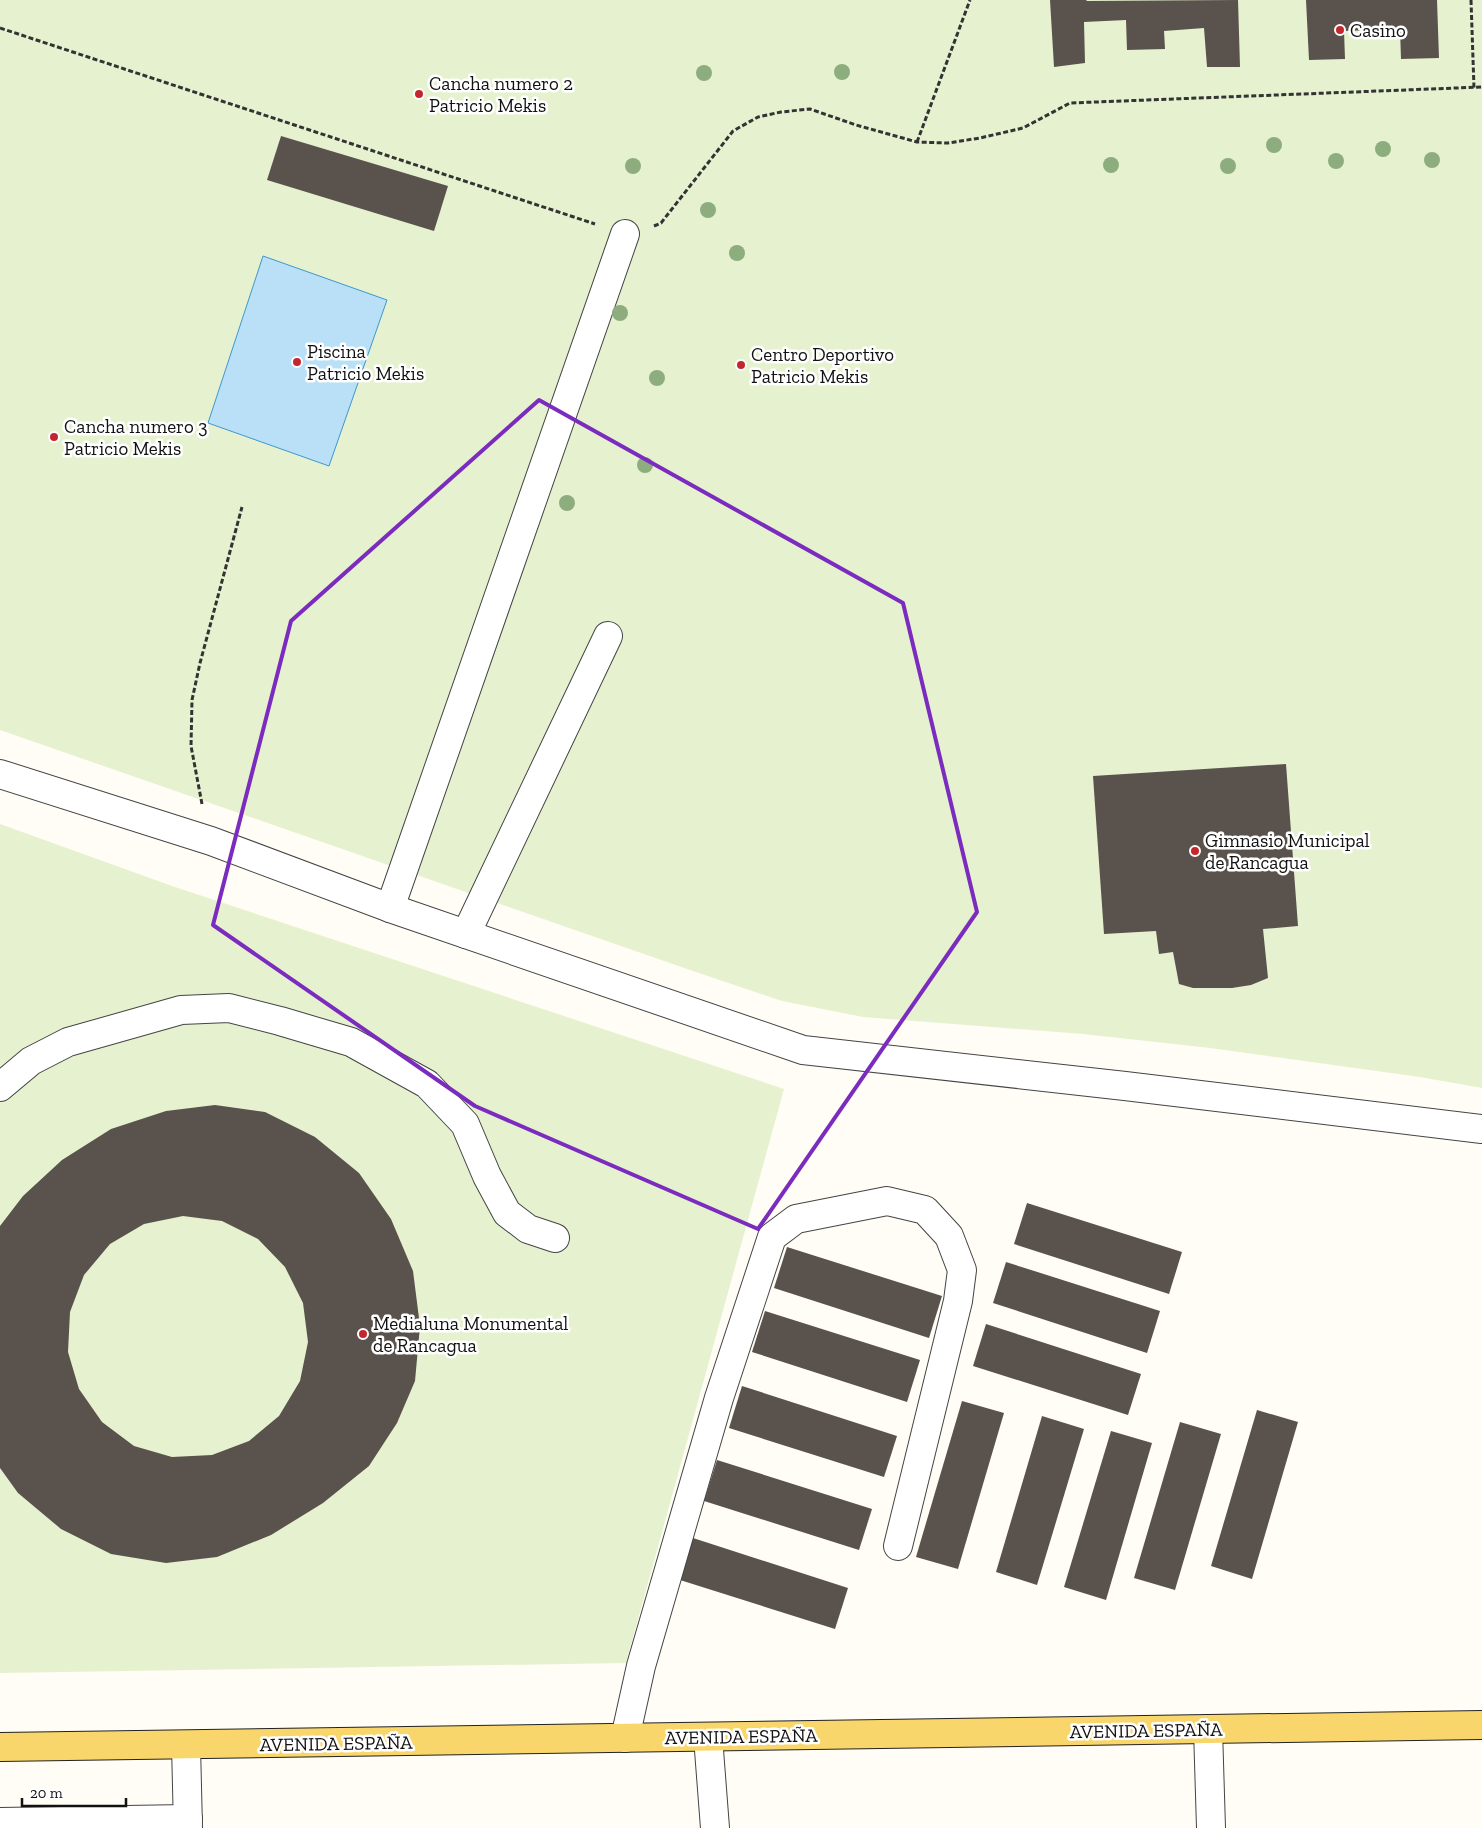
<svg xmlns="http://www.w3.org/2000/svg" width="1482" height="1828" font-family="'Zilla Slab',serif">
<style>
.pitch{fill:#e6f2cf}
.water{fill:#b9e0f7;stroke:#3f96cf}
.building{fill:#5a524d;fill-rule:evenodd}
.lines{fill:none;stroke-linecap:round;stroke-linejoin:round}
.minor-casing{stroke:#444;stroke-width:30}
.major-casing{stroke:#222;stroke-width:30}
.path{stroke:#333;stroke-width:3;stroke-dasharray:5 2.5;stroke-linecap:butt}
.minor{stroke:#fff;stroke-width:28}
.major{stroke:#f9d66b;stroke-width:28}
.tree{fill:#8dad7f}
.marked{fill:none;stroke:#7b2cbf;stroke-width:4;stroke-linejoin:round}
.poi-dot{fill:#c4262e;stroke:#fff;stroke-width:2}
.labels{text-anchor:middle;stroke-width:5;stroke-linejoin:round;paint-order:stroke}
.poi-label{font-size:19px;fill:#111;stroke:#fff;text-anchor:start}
.street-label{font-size:19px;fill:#111;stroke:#fff}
</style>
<rect width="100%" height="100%" fill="#fffdf5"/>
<g class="pitch">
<polygon points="0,0 1482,0 1482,1088 1420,1077 1210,1048 1083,1034 863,1017 782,1001 690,970 0,730"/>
<polygon points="0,824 172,886 784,1089 626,1663 0,1673"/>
</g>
<polygon class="water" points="263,256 387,300 329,466 208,423"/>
<g class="building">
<polygon points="1050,0 1086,0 1087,1 1238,0 1240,67 1207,67 1204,28 1164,31 1165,49 1127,50 1126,20 1084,22 1085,63 1054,67"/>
<polygon points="1306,0 1437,0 1439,58 1401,59 1400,29 1344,31 1345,59 1309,60"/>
<polygon points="281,136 448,186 434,231 267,180"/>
<polygon points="1286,764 1298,926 1263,929 1268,978 1251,985 1232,988 1193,988 1179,984 1173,952 1159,954 1156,931 1104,934 1093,776"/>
<path d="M 215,1105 L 265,1112 L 315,1137 L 359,1173 L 391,1219 L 413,1271 L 420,1326 L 415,1381 L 397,1423 L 369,1466 L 323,1503 L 271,1535 L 217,1557 L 166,1563 L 111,1554 L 61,1529 L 18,1493 L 0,1468 L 0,1226 L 23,1196 L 62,1160 L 111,1129 L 166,1111 ZM 183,1216 L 222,1221 L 258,1239 L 285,1267 L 303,1303 L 308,1342 L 300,1381 L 279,1416 L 249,1441 L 212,1455 L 172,1457 L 134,1446 L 102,1422 L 79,1389 L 68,1352 L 70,1312 L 84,1275 L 110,1244 L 144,1224 Z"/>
<polygon points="1027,1203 1182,1252 1169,1294 1014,1244"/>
<polygon points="787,1247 942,1296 929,1338 774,1288"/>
<polygon points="1006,1262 1160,1311 1147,1353 993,1303"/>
<polygon points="765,1311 920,1360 907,1402 752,1352"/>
<polygon points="986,1324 1141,1374 1128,1415 973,1366"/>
<polygon points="742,1386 897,1436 884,1477 729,1428"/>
<polygon points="962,1401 1004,1413 958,1569 916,1557"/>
<polygon points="1257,1410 1298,1422 1252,1579 1211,1566"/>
<polygon points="1042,1416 1084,1429 1037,1585 996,1572"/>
<polygon points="1180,1422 1221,1434 1175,1590 1134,1578"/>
<polygon points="1111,1431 1152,1443 1106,1600 1064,1587"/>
<polygon points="717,1460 872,1509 859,1550 704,1501"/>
<polygon points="693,1538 848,1588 835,1629 680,1580"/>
</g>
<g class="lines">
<g class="minor-casing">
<g id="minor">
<polyline points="0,774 211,841 390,908 803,1050 1125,1086 1482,1129"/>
<polyline points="390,908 625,234"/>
<polyline points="466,934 608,636"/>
<polyline points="0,1087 31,1061 68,1042 181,1010 229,1008 280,1021 351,1042 427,1084 465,1124 487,1176 507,1213 528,1229 555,1238"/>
<polyline points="1208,1729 1211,1828"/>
<polyline points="708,1737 715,1828"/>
<polyline points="625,1738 641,1666 719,1398 772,1237 796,1219 887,1201 925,1210 949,1236 962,1270 958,1301 898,1546"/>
<polyline points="186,1745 188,1828"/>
<polyline points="0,1822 188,1819"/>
</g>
</g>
<g class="major-casing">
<polyline id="major" points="0,1747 1482,1725"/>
</g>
<g class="path">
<polyline points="1471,0 1474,88"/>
<polyline points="0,28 595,224"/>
<polyline points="917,142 970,0"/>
<polyline points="654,226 661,223 733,131 758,117 781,112 810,109 856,125 917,142 948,143 980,138 1023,128 1070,103 1482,87"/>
<polyline points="202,804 191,746 192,700 200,663 242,507"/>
</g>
<use href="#minor" class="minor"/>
<use href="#major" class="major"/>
</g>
<g class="tree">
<circle cx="842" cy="72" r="8"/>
<circle cx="704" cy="73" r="8"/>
<circle cx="1274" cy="145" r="8"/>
<circle cx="1383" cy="149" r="8"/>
<circle cx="1432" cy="160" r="8"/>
<circle cx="1336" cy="161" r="8"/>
<circle cx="1111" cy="165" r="8"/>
<circle cx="633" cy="166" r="8"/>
<circle cx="1228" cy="166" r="8"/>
<circle cx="708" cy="210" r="8"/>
<circle cx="737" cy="253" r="8"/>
<circle cx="620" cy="313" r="8"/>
<circle cx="657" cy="378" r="8"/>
<circle cx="645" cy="465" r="8"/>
<circle cx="567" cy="503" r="8"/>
</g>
<path class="marked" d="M 539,400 L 903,603 L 977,912 L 758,1229 L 475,1106 L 213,925 L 291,621 Z"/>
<g class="poi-dot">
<circle cx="1340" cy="30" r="5"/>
<circle cx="419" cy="94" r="5"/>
<circle cx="297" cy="362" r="5"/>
<circle cx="741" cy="365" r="5"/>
<circle cx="54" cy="437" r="5"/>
<circle cx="1195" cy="851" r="5"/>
<circle cx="363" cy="1334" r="5"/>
</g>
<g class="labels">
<g class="poi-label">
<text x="1350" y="37">Casino</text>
<text x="429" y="90">Cancha numero 2<tspan x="429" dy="22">Patricio Mekis</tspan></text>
<text x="307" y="358">Piscina<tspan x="307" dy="22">Patricio Mekis</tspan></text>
<text x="751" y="361">Centro Deportivo<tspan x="751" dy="22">Patricio Mekis</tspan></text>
<text x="64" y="433">Cancha numero 3<tspan x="64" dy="22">Patricio Mekis</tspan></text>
<text x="1205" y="847">Gimnasio Municipal<tspan x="1205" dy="22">de Rancagua</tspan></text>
<text x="373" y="1330">Medialuna Monumental<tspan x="373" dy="22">de Rancagua</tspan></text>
</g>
<g class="street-label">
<text transform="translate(1146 1730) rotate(-1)" y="7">AVENIDA ESPAÑA</text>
<text transform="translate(741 1736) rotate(-1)" y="7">AVENIDA ESPAÑA</text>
<text transform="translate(336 1743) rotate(-1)" y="7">AVENIDA ESPAÑA</text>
</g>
</g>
<path d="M22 1798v8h104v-8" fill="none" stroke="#111111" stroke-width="2.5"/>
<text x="30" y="1798" font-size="15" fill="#111111" stroke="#ffffff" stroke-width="4" paint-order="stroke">20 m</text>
</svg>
